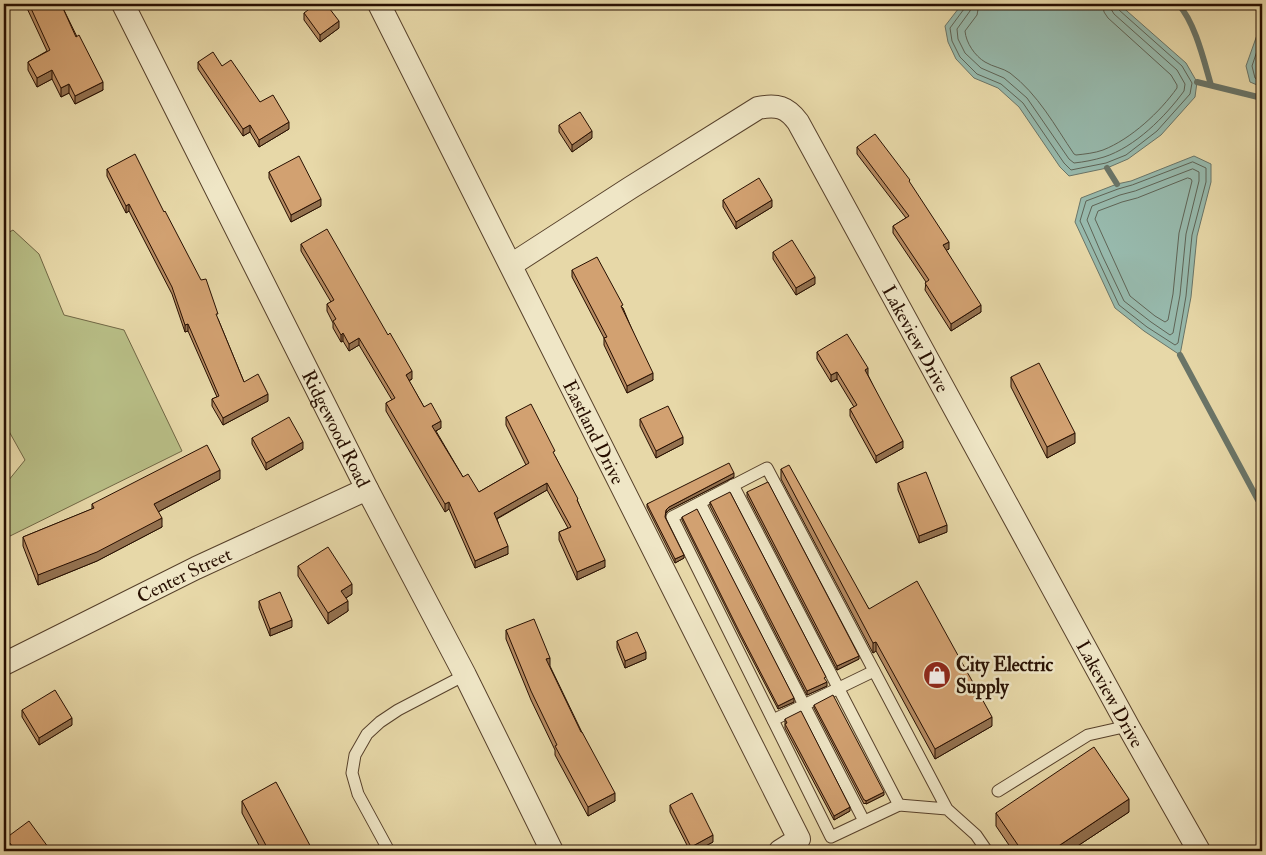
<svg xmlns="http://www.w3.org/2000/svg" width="1266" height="855" font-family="'IM FELL Double Pica',serif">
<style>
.green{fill:#b8be86;stroke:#706644}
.water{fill:#97b9ac;stroke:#6a7568}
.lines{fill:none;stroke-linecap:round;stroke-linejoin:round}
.shore{stroke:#5f6456;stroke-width:1}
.stream{stroke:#6a7568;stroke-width:6}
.lane-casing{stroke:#57412b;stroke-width:13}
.street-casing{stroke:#57412b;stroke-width:24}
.lane{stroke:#efe6c6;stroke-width:11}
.street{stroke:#efe6c6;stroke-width:22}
.wall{fill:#b58a61;stroke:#270f01}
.shaded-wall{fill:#93714f;stroke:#270f01}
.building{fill:#d2a171;stroke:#270f01}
.labels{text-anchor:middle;stroke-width:5;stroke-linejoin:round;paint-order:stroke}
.street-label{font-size:19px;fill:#270f01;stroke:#efe6c6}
.poi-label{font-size:19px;font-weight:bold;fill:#270f01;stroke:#efe6c6;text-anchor:start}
</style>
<rect width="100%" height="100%" fill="#e7d8a8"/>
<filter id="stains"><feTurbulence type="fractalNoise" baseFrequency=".004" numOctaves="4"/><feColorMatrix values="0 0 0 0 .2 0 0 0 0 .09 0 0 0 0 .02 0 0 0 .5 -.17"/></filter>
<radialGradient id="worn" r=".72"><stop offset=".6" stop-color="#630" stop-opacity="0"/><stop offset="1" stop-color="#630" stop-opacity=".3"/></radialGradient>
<polygon class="green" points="13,230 39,254 64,315 124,330 182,451 4,539 4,486 25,460 6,426 4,425 4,235"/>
<g class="water">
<polygon points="962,4 1119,4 1186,63 1197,82 1195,97 1161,135 1128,159 1107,168 1069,176 1060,167 1019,107 998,88 974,78 956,59 948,42 945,26"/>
<polygon points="1262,29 1262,87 1250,82 1246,66 1257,35"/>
<polygon points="1194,156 1211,164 1211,182 1197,236 1191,297 1180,355 1144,331 1115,308 1075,222 1081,198 1117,184 1131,181"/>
</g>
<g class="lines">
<g class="shore">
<polyline points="965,4 964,9 950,28 952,41 960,57 977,74 1001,84 1023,103 1064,163 1071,170 1106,163 1126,155 1157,131 1190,94 1192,83 1182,66 1119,10 1117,4"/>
<path d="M 972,4 L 970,11 L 957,29 L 958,39 L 965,53 L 981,68 L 1004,78 L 1027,98 L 1069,159 L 1074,163 C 1084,162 1094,160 1104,157 C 1135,147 1165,117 1184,91 L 1185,84 L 1177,70 L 1114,14 L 1111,9 L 1110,4"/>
<path d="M 979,4 L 977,15 L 965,31 C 966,43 975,56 985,62 C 993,67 1003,68 1010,73 C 1038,94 1055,126 1074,154 L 1076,155 C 1085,154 1095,153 1103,150 C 1131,139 1160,112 1177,88 L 1177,85 L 1171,75 L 1108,18 L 1104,12 L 1103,4"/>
<polyline points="1262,36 1252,66 1255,78 1262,82"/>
<polygon points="1193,162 1206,168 1206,182 1192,235 1186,296 1178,343 1175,345 1147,327 1119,305 1080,221 1086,201 1118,189 1132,185"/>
<polygon points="1193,169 1199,172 1199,181 1186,234 1180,295 1173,333 1170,335 1151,322 1124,301 1102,255 1087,220 1092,206 1120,195 1135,191"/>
<polygon points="1188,178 1191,179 1192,181 1179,233 1173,294 1168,320 1165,322 1155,316 1130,296 1095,219 1098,211 1122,202 1137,198"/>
</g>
<g class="stream">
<path d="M 1178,4 C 1195,22 1204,61 1211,85"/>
<polyline points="1197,82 1262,98"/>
<polyline points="1107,168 1117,184"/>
<polyline points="1180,355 1258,500 1262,505"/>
</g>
<g class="lane-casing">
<g id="lane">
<polyline points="733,485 899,805"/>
<polyline points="700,503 864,821"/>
<polyline points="773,720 874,671"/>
<polyline points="998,791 1088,735 1128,726"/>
<polyline points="947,809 899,805 831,837 672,517 767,468 947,809 976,835 987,851"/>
<polyline points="389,851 358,794 352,773 355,755 367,734 380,722 398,710 465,675"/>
</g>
</g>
<g class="street-casing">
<g id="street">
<path id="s1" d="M 123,4 L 367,489 L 465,675 L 552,851"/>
<path id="s2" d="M 379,4 L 799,839 L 780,851"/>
<path id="s3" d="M 511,265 L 630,188 L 758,108 C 777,104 787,107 798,122 L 1128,726 L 1199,851"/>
<path id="s4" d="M 4,664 L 196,568 L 367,489"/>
</g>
</g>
<use href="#lane" class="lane"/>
<use href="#street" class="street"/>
</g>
<g class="wall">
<polygon points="25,4 61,4 103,90 75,104 69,93 61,97 52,79 37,87 28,70 28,62 47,51"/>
<polygon points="304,13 339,28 320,42 304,20"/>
<polygon points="198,62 222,66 260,102 289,129 259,147 250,132 243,136 198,69"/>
<polygon points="559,125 592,138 572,152 559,132"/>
<polygon points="857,147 910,184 949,249 946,250 981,312 951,331 925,290 926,282 893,233 893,226 906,218 857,154"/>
<polygon points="107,169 218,319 244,382 268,401 223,425 212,406 212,399 217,397 188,331 185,332 172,294 129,211 126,213 107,176"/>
<polygon points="269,172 321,206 291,222 269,178"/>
<polygon points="723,200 772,207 736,229 723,207"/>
<polygon points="301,244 412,379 409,381 424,407 441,428 436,431 463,477 479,492 526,465 506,425 506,417 555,456 578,502 605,567 577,580 559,540 559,532 568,528 547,490 497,519 508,554 475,568 449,509 445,512 386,411 386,403 392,400 359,345 349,351 343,341 341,342 333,328 333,323 327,311 327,304 331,302 301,251"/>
<polygon points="773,252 815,284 796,295 773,259"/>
<polygon points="572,270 623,308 653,380 627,393 604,345 604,338 572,277"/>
<polygon points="817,352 868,375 903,448 876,463 850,416 850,409 854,407 837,379 831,382 817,359"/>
<polygon points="1011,377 1075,443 1047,458 1011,387"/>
<polygon points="640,419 683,444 656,458 640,426"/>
<polygon points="252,438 303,449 266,470 252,444"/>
<polygon points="781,469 869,609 992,726 935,759 876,651 873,653 781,479"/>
<polygon points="734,477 669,510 666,513 665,517 684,558 675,563 647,507 647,504"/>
<polygon points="220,479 158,512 162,527 97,561 38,585 23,546 23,537 92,509 92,504"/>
<polygon points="898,483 947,532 919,543 898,490"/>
<polygon points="747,492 859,659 837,670 747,496"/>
<polygon points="710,502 827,686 807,695 710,506"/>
<polygon points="682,517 794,702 778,709 740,636 682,520"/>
<polygon points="298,566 352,594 346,598 348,611 328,624 298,576"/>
<polygon points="259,601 292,627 270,636 259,608"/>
<polygon points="506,630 550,666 615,801 588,816 555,755 555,750 531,700 506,639"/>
<polygon points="617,641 646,659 625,668 617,648"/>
<polygon points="814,705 884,795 866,804 865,803 864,804 814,708"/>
<polygon points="22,710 72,725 39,745 22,717"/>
<polygon points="785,719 850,811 834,820 785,728"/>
<polygon points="242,801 313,851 262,851 242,813"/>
<polygon points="670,805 713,842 696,851 690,851 670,812"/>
<polygon points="1129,812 1070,851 1013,851 996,826 996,813"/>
<polygon points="6,838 51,851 11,851 6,845"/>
</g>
<g class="shaded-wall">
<polygon points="339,21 339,28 320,42 320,35"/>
<polygon points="52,70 52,79 37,87 37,78"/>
<polygon points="103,82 103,90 75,104 75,96"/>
<polygon points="69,84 69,93 61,97 61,88"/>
<polygon points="289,122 289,129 259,147 259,140"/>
<polygon points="250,125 250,132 243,136 243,129"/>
<polygon points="592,131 592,138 572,152 572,145"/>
<polygon points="321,199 321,206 291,222 291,215"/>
<polygon points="772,200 772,207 736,229 736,222"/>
<polygon points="129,204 129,211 126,213 126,206"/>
<polygon points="949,242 949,249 943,252 943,245"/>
<polygon points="815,277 815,284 796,295 796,288"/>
<polygon points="981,305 981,312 951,331 951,324"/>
<polygon points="188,324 188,331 185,332 185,325"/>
<polygon points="343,333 343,341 341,342 341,335"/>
<polygon points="359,338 359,345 349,351 349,344"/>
<polygon points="868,368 868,375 865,377 865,370"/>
<polygon points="412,371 412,379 406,382 406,375"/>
<polygon points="837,372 837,379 831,382 831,375"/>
<polygon points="653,373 653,380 627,393 627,386"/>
<polygon points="268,394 268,401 223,425 223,418"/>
<polygon points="441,421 441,428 432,433 432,426"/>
<polygon points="1075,433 1075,443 1047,458 1047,447"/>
<polygon points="683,437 683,444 656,458 656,451"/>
<polygon points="903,441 903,448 876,463 876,456"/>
<polygon points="303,442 303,449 266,470 266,463"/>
<polygon points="220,470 220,479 154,514 154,504"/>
<polygon points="734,473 734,477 669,510 666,513 666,510 669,507"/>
<polygon points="547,483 547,490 494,520 494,513"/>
<polygon points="449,502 449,509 445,512 445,504"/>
<polygon points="162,518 162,527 97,561 38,585 38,575"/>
<polygon points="947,525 947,532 919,543 919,536"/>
<polygon points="508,546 508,554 475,568 475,561"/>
<polygon points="684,555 684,558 675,563 675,559"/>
<polygon points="605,560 605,567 577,580 577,572"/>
<polygon points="352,584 352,594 341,601 341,591"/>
<polygon points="5,588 5,597 4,598 4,589"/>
<polygon points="348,601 348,611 328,624 328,613"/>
<polygon points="292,620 292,627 270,636 270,629"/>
<polygon points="876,642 876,651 873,653 873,643"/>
<polygon points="646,652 646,659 625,668 625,661"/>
<polygon points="859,656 859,659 837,670 837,666"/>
<polygon points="550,658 550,666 546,668 546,659"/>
<polygon points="827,682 827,686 807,695 807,691"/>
<polygon points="794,698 794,702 778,709 778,706"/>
<polygon points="992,717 992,726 935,759 935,749"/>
<polygon points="72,718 72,725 39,745 39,738"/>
<polygon points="884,792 884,795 866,804 866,801"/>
<polygon points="615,793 615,801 588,816 588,807"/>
<polygon points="1129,799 1129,812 1070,851 1051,851"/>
<polygon points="850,807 850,811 834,820 834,816"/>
<polygon points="713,835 713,842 696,851 691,851 691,847"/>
</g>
<g class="building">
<polygon points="29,4 61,4 76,37 79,35 103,82 75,96 69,84 61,88 52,70 37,78 28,62 50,50"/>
<polygon points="316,4 326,4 339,21 320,35 304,13"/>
<polygon points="213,52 222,66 231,60 260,102 273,95 289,122 259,140 250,125 243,129 198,62"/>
<polygon points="580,112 592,131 572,145 559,125"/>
<polygon points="875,134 910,180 909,181 949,242 943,245 981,305 951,324 925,283 929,280 893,226 909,216 857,147"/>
<polygon points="135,154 164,212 165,211 201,280 206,279 218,314 216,314 244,382 258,374 268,394 223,418 212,399 219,396 188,324 185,325 172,287 129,204 126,206 107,169"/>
<polygon points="299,156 321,199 291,215 269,172"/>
<polygon points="759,178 772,200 736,222 723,200"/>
<polygon points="327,229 388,335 390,333 412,371 406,375 424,407 431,403 441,421 432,426 463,477 468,474 479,492 529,463 506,417 531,404 555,451 553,452 578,499 577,500 605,560 577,572 559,532 571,527 547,483 494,513 508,546 475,561 449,502 445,504 386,403 395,398 359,338 349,344 343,333 341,335 333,321 336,319 327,304 334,300 301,244"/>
<polygon points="792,240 815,277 796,288 773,252"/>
<polygon points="597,257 623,305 621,306 653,373 627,386 604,338 607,337 572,270"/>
<polygon points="847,334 868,368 865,370 903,441 876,456 850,409 857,405 837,372 831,375 817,352"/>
<polygon points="1039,363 1075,433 1047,447 1011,377"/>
<polygon points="668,406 683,437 656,451 640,419"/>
<polygon points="289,417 303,442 266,463 252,438"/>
<polygon points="207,445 220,470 154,504 162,518 97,552 38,575 23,537 94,508 92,504"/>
<polygon points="729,463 734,473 669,507 666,510 665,517 684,555 675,559 647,504"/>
<polygon points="789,465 869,609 917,581 992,717 935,749 876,642 873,643 781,469"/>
<polygon points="926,472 947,525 919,536 898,483"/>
<polygon points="768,482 859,656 837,666 747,492"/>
<polygon points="730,492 826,677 824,678 827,682 807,691 710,502"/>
<polygon points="697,509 794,698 778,706 740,633 682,517"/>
<polygon points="328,547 352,584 341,591 348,601 328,613 298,566"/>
<polygon points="280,592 292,620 270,629 259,601"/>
<polygon points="534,619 550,658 546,659 581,732 582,732 615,793 588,807 555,746 557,745 531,691 506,630"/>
<polygon points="637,632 646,652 625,661 617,641"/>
<polygon points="55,690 72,718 39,738 22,710"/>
<polygon points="833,695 884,792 866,801 865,800 864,800 814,705"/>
<polygon points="801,711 850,807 834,816 785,724 787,723 785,719"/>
<polygon points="1094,747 1129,799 1051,851 1022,851 996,813"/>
<polygon points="276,782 313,851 269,851 242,801"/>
<polygon points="692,793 713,835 691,847 670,805"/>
<polygon points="29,821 51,851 16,851 6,838"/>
</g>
<defs>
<g id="shop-disc" transform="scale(1.4375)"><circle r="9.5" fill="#8f2418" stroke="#efe6c6"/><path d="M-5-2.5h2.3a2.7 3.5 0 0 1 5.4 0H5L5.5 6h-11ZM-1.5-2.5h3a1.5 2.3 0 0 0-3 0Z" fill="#fff"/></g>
</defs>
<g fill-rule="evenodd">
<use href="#shop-disc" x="937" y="675"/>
</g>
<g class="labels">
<g class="street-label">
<text dy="7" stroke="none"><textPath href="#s3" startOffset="585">Lakeview Drive</textPath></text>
<text dy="7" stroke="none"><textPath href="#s1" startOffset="475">Ridgewood Road</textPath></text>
<text dy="7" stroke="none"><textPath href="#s2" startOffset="479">Eastland Drive</textPath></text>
<text dy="7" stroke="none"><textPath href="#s4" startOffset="201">Center Street</textPath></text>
<text dy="7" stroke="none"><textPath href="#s3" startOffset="990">Lakeview Drive</textPath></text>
</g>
<g class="poi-label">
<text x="956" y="671">City Electric<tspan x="956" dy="22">Supply</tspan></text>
</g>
</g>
<rect width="1266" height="855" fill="none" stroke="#e7d8a8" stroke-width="20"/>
<rect x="5" y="5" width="1256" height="845" fill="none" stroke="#270f01" stroke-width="2.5"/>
<rect x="10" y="10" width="1246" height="835" fill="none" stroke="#270f01"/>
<rect width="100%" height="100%" filter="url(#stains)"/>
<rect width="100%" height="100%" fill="url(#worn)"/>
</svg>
